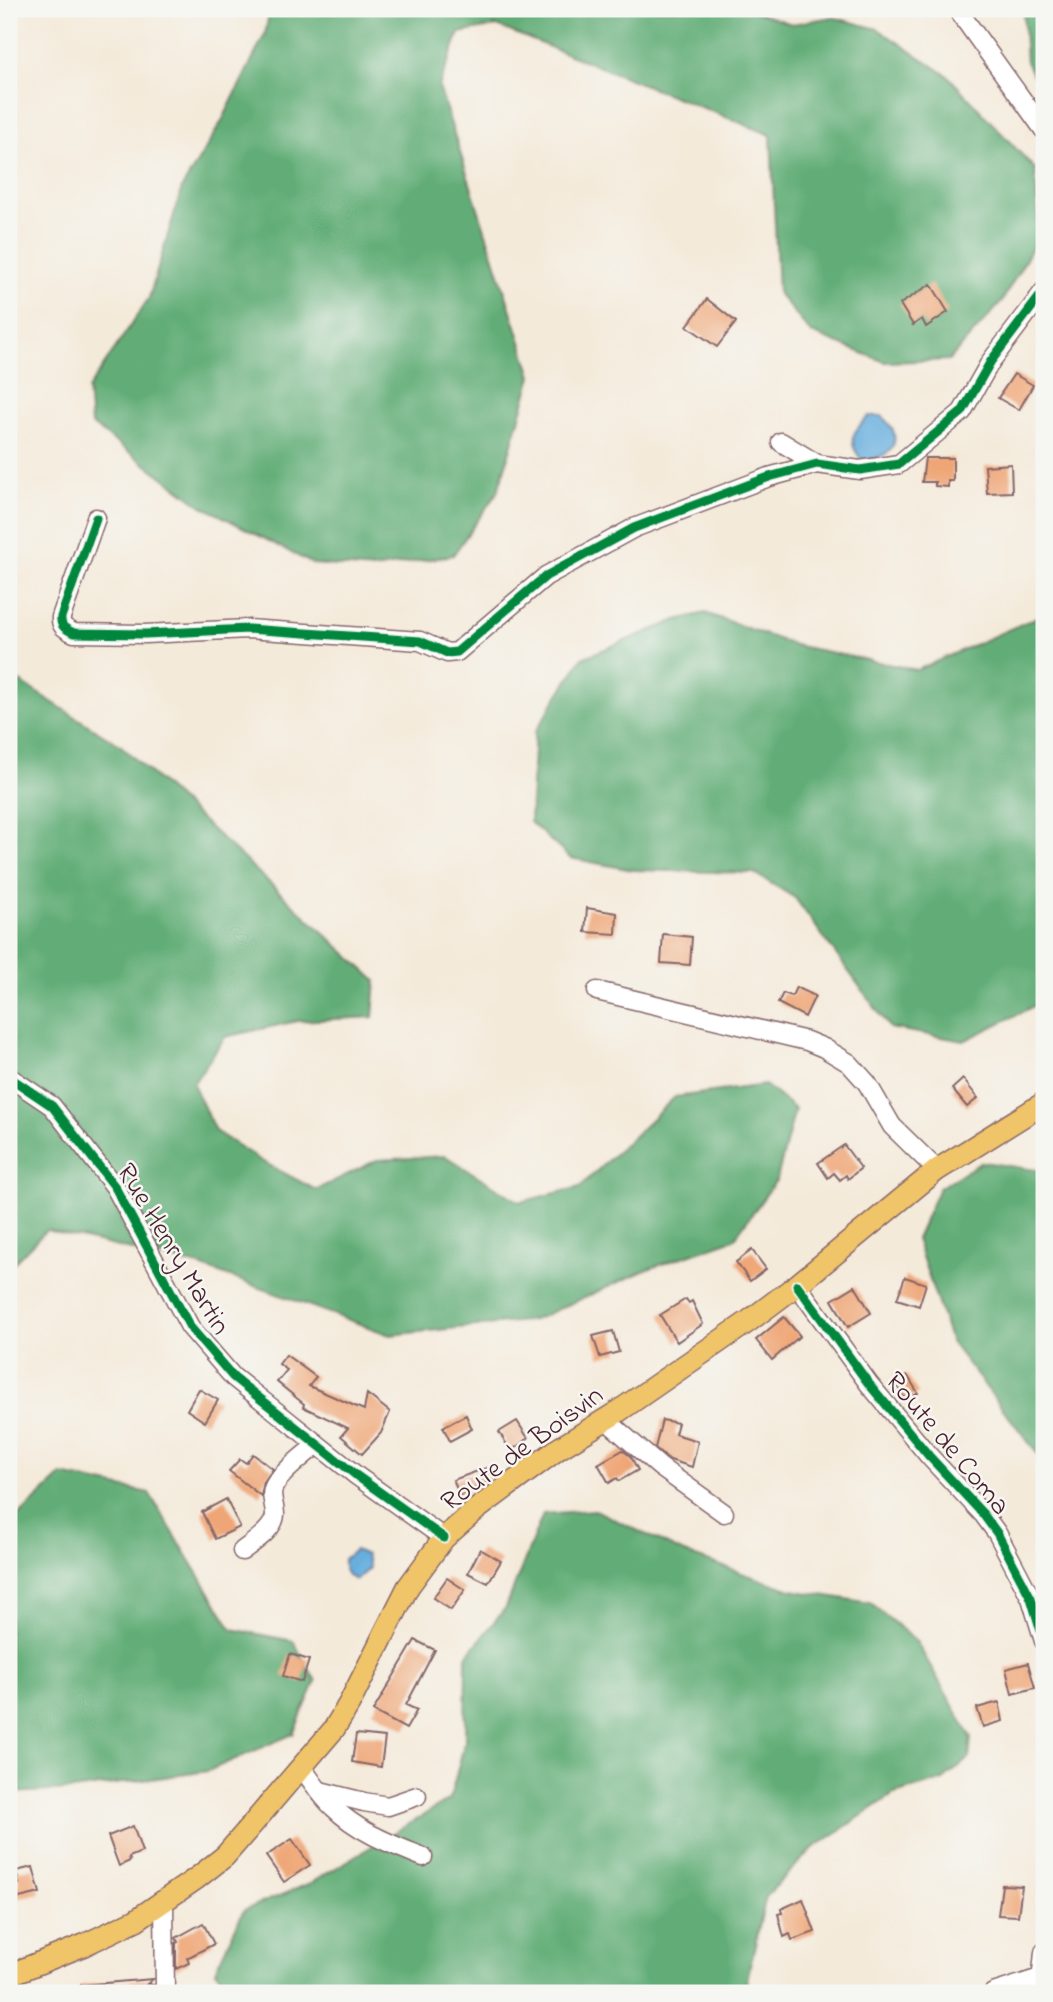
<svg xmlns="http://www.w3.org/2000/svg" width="1053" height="2002" font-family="'Indie Flower',sans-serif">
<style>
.forest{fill:#62ad77;stroke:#566651;stroke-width:2}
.water{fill:#67afde;stroke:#586784;stroke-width:2}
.building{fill:#efa574}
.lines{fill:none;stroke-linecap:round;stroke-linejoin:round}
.minor-casing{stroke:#866668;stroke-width:21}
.major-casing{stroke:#866668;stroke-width:24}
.minor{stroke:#fff;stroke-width:18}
.major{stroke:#f0c469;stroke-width:21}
.cycleway-casing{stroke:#f6f6f2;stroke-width:13}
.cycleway{stroke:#00873e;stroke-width:9}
.labels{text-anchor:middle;stroke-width:5;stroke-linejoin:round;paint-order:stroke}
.street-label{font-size:28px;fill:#4a1f2b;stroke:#f6f6f2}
</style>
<rect width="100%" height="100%" fill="#f6f6f2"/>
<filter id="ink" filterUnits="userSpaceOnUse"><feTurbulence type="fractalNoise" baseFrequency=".0143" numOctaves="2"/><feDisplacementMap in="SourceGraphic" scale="14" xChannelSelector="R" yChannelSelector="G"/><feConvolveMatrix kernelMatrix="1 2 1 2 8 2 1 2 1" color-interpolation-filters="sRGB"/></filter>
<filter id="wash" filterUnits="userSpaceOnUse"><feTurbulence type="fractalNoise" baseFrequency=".00686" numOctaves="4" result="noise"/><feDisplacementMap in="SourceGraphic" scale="28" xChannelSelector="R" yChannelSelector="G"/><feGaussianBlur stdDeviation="1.57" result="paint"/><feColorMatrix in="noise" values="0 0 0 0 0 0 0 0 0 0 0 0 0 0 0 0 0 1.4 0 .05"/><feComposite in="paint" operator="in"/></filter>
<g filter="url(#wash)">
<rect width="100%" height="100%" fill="#f4eada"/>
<g class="forest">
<polygon points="270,9 747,9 792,24 832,17 878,29 948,76 1035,169 1039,236 1001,303 949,360 885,362 811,333 778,293 771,135 497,26 459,33 439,87 532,376 498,491 453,555 374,569 313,564 202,506 91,424 88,389 149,298 182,188 222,121 265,34"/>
<polygon points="1023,9 1044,9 1044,94 1026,62"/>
<polygon points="705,613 794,645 917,670 1044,614 1044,1001 964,1041 890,1028 795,898 754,873 633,870 570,858 530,822 535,732 582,658 677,620"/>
<polygon points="9,675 120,745 376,981 373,1017 297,1021 225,1037 193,1084 215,1131 263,1162 316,1190 377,1160 445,1156 520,1202 580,1187 675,1097 765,1085 795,1109 777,1179 734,1239 648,1269 534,1320 390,1335 200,1266 46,1230 9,1268"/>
<polygon points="982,1162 1044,1171 1044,1462 951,1342 916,1239 939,1188"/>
<polygon points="62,1475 149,1493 232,1629 293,1641 316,1681 293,1734 208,1771 72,1790 9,1793 9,1525"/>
<polygon points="595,1510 684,1553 791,1590 870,1603 916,1641 971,1737 969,1758 943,1780 894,1794 812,1849 766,1896 744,1993 234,1993 215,1970 244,1910 311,1883 450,1799 465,1741 466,1657 506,1607 543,1514"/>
</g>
<g class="water">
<path d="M 869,416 L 882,416 C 885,420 891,426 893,430 C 900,452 879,460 862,460 C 846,441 852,432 869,416 Z"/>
<path d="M 355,1550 L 366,1555 L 369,1568 L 356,1580 C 346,1575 343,1571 344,1559 Z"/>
</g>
<g id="blocks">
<g class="building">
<polygon points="931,284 948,312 926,327 922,319 913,325 900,304"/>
<polygon points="707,299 736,322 717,347 687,326"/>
<polygon points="1014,374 1033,385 1019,410 998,398"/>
<polygon points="925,458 953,458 953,481 948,481 948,487 935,486 935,482 922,482"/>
<polygon points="1011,464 1012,492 987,493 985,466"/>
<polygon points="587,908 617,913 616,934 585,932"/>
<polygon points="663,934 692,937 690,965 661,963"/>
<polygon points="796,987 815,996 805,1017 778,1003 783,993 792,996"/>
<polygon points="963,1079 978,1098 967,1107 952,1089"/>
<polygon points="844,1145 861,1168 848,1179 846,1175 840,1180 834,1173 828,1178 818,1163"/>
<polygon points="752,1250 766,1269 750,1281 736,1262"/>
<polygon points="905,1277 926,1284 919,1306 897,1299"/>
<polygon points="855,1286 871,1313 848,1327 832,1300"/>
<polygon points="686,1299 689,1303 692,1301 703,1324 677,1342 660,1315"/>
<polygon points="784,1317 800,1336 772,1360 756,1340"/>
<polygon points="613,1331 619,1352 600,1357 593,1336"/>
<polygon points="286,1355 316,1377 309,1386 364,1410 367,1394 390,1412 381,1433 362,1454 341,1436 348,1428 303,1407 304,1404 277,1382 287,1370 279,1364"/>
<polygon points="907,1375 918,1393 906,1401 895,1382"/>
<polygon points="199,1389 218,1400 205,1422 187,1410"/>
<polygon points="466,1415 472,1429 450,1441 443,1427"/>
<polygon points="662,1420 678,1423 675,1434 698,1441 692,1467 670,1460 655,1448"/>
<polygon points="517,1421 528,1438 511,1451 499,1432"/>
<polygon points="623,1450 631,1457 638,1470 619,1481 617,1478 609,1483 598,1464"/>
<polygon points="253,1454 273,1469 264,1482 261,1496 229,1471 240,1459 246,1463"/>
<polygon points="486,1468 491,1480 460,1496 453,1480"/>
<polygon points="226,1499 240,1527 215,1539 202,1512"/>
<polygon points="480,1549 501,1561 488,1583 468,1573"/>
<polygon points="447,1578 465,1590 451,1610 433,1598"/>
<polygon points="415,1640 435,1650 406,1705 417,1710 406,1729 373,1711"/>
<polygon points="290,1654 309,1660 302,1682 283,1676"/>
<polygon points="1028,1663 1035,1688 1012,1694 1006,1669"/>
<polygon points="999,1702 1003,1721 983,1727 977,1708"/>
<polygon points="356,1734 385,1737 381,1767 352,1762"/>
<polygon points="133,1826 142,1852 129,1857 130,1861 119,1866 108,1836"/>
<polygon points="292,1839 310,1865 284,1882 266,1856"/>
<polygon points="33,1867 40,1893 15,1899 11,1886 19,1884 16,1871"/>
<polygon points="1002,1885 1022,1886 1018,1916 998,1915"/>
<polygon points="803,1899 815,1932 792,1940 790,1934 784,1937 778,1914 782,1913 781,1909"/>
<polygon points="203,1923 214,1944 187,1958 189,1963 176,1969 176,1943 178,1942 176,1938"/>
<polygon points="153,1979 147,1984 154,1985 154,1993 82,1993 81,1985"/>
</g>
</g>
</g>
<g filter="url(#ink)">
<use href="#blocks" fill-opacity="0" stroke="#866668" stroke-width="2"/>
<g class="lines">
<g class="minor-casing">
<g id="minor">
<polyline points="957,9 1044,130"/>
<polyline points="781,442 817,464"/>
<path d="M 96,518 L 61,617 C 60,627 66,629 74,633 L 145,634 L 248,629 L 420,641 L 447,653 L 457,652 L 546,576 L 634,528 L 769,477 L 817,464 L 860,470 L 899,464 L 962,412 L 991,361 L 1044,291"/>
<polyline points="597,991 807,1041 824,1048 849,1063 867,1083 892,1126 937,1170"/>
<polyline points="9,1077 52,1106 115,1187 190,1327 233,1377 357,1476 444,1538"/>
<polyline points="797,1285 869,1384 929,1456 983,1514 997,1533 1031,1598 1044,1641"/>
<polyline points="605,1419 660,1467 724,1513"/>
<path d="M 242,1551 C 252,1543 274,1530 275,1515 C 275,1503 268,1494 276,1483 C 286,1468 304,1456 317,1444"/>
<path d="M 302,1768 C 312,1781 321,1796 333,1807 C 358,1832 391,1844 423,1857"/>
<polyline points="320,1791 364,1802 388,1806 417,1796"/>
<polyline points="164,1901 165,1993"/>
<polyline points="993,1993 1040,1978"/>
<polyline points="1040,1993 1044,1952"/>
</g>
</g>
<g class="major-casing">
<polyline id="major" points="9,1975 84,1945 136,1920 197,1878 225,1856 334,1729 349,1704 408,1587 444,1538 477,1509 558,1449 616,1413 749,1321 797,1285 937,1170 1044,1103"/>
</g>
<use href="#minor" class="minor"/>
<use href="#major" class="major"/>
<g class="cycleway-casing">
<g id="cycleway">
<path d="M 96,518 L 61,617 C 60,627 66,629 74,633 L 145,634 L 248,629 L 420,641 L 447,653 L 457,652 L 546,576 L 634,528 L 769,477 L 817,464 L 860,470 L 899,464 L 962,412 L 991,361 L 1044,291"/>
<polyline points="9,1077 52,1106 115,1187 190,1327 233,1377 357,1476 444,1538"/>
<polyline points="797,1285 869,1384 929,1456 983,1514 997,1533 1031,1598 1044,1641"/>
</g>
</g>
<use href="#cycleway" class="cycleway"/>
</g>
</g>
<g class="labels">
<g class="street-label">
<text transform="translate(175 1248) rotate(59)" y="10">Rue Henry Martin</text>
<text transform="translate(949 1442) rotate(50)" y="10">Route de Coma</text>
<text transform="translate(521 1447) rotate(-36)" y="10">Route de Boisvin</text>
</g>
</g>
<rect width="1053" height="2002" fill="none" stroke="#f6f6f2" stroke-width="35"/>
</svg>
